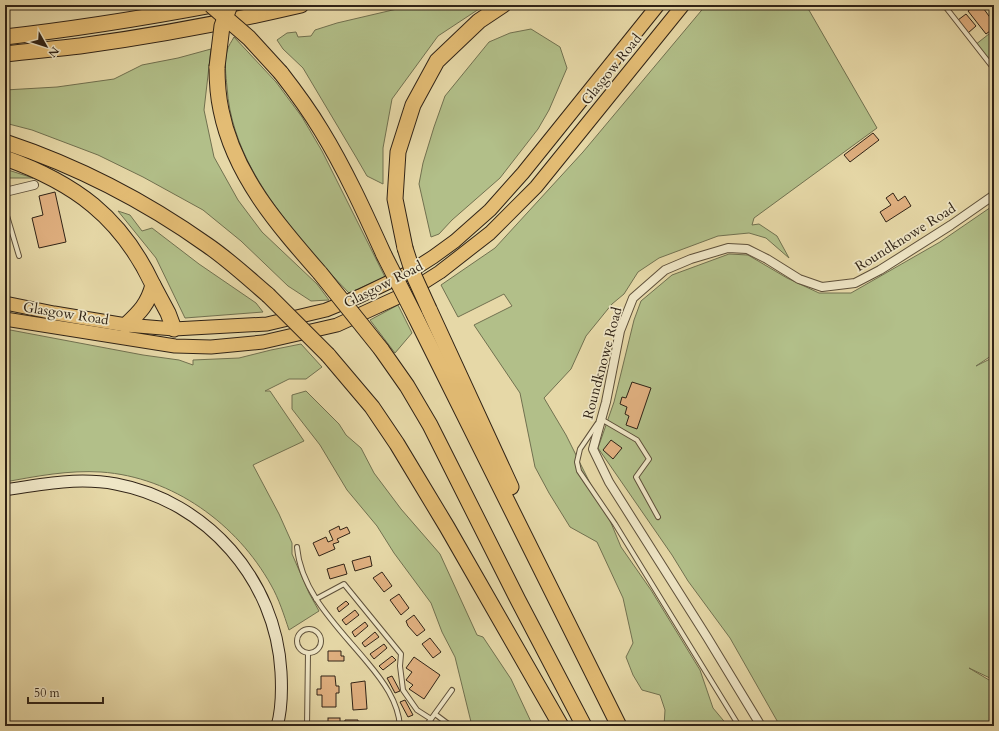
<svg xmlns="http://www.w3.org/2000/svg" width="999" height="731" font-family="Cardo,serif">
<style>
.green{fill:#b2bf89;stroke:#717150}
.building{fill:#e0b080;stroke:#302316}
.lines{fill:none;stroke-linecap:round;stroke-linejoin:round}
.service-casing{stroke:#5e503a;stroke-width:6}
.minor-casing{stroke:#5e503a;stroke-width:10}
.secondary-casing{stroke:#302316;stroke-width:13}
.primary-casing{stroke:#302316;stroke-width:15}
.motorway-casing{stroke:#302316;stroke-width:17}
.service{stroke:#efe6c6;stroke-width:4}
.minor{stroke:#efe6c6;stroke-width:8}
.secondary{stroke:#efe6c6;stroke-width:11}
.primary{stroke:#e3bc74;stroke-width:13}
.motorway{stroke:#e3bc74;stroke-width:15}
.motorway-bridge-casing{stroke:#302316;stroke-width:17;stroke-linecap:butt}
.motorway-bridge{stroke:#e3bc74;stroke-width:15}
.labels{text-anchor:middle;stroke-width:3.5;stroke-linejoin:round;paint-order:stroke}
.street-label{font-size:14px;fill:#302316;stroke:#efe6c6}
</style>
<rect width="100%" height="100%" fill="#e6d8a7"/>
<filter id="stains"><feTurbulence type="fractalNoise" baseFrequency=".005" numOctaves="4"/><feColorMatrix values="0 0 0 0 .2 0 0 0 0 .09 0 0 0 0 .02 0 0 0 .5 -.17"/></filter>
<radialGradient id="worn" r=".72"><stop offset=".6" stop-color="#630" stop-opacity="0"/><stop offset="1" stop-color="#630" stop-opacity=".3"/></radialGradient>
<g class="green">
<polygon points="414,5 485,5 438,36 392,99 383,148 383,184 367,176 356,157 303,68 283,49 277,40 287,33 296,32 298,37 311,36 315,30 337,23"/>
<polygon points="706,5 806,5 877,128 754,218 752,225 759,224 777,236 789,258 766,238 749,233 718,236 659,258 638,272 624,294 612,304 586,336 571,369 544,398 566,435 595,493 604,506 621,547 651,590 700,670 713,708 728,726 664,726 665,710 660,695 642,690 633,675 626,657 633,643 623,598 597,542 570,527 549,493 535,467 520,393 474,325 512,306 504,294 458,317 441,285 495,248 583,152"/>
<polygon points="531,29 560,47 567,68 549,110 538,129 500,178 452,220 439,234 431,237 419,184 423,163 434,127 445,96 489,42 510,33"/>
<polygon points="994,30 994,69 975,45"/>
<path d="M 234,37 L 276,82 L 302,117 L 322,151 L 385,277 L 349,293 C 333,277 319,260 304,243 C 266,197 231,148 227,87 C 226,76 224,62 227,51 C 228,46 232,41 234,37 Z"/>
<polygon points="211,49 204,110 214,157 238,200 262,232 317,284 329,300 311,301 288,286 241,241 203,210 143,177 98,155 32,130 5,123 5,90 57,87 114,79 142,65 178,58"/>
<polygon points="5,169 33,178 5,178"/>
<polygon points="994,205 994,354 976,366 994,357 994,680 969,668 994,683 994,726 780,726 730,638 688,581 672,555 598,448 614,402 634,320 641,301 672,275 729,254 748,255 787,278 819,293 851,293 940,242"/>
<polygon points="118,211 130,215 142,231 152,228 199,264 256,303 263,312 185,318 156,258"/>
<polygon points="398,305 412,333 395,353 370,320"/>
<path d="M 5,329 L 143,355 L 179,360 L 193,365 L 193,360 L 239,358 L 271,350 L 301,344 L 322,367 L 306,379 L 289,379 L 265,391 L 270,391 L 304,441 L 253,465 L 279,514 L 292,543 L 292,554 L 309,593 L 319,611 L 289,630 C 284,615 279,599 271,585 C 237,524 173,477 101,472 C 69,470 37,476 5,482 Z"/>
<polygon points="306,391 339,424 346,435 361,448 374,473 401,509 440,554 477,635 483,637 511,679 533,726 472,726 455,657 442,632 431,603 394,553 377,526 347,490 320,445 292,409 292,395"/>
</g>
<g class="building">
<polygon points="976,5 981,5 994,23 994,28 986,34 968,11"/>
<polygon points="966,14 976,26 968,33 958,20"/>
<polygon points="873,133 879,140 850,162 844,155"/>
<polygon points="55,192 66,242 39,248 32,218 43,215 39,196"/>
<polygon points="893,193 898,201 905,196 911,206 886,222 880,212 891,205 886,198"/>
<polygon points="632,382 651,388 637,429 626,425 629,416 625,414 627,407 620,404 622,397 626,398"/>
<polygon points="611,440 622,448 613,459 603,450"/>
<polygon points="339,526 340,530 347,527 350,533 337,539 339,542 333,544 335,549 319,556 313,543 326,537 328,542 333,540 329,531"/>
<polygon points="370,556 372,566 355,571 352,561"/>
<polygon points="344,564 347,574 330,579 327,569"/>
<polygon points="382,572 392,586 384,592 373,578"/>
<polygon points="399,594 409,608 401,615 390,600"/>
<polygon points="346,601 349,604 339,612 337,608"/>
<polygon points="355,610 359,615 346,625 342,620"/>
<polygon points="414,615 425,630 417,636 408,626 406,621"/>
<polygon points="365,622 368,626 355,637 352,632"/>
<polygon points="375,632 379,637 365,647 362,643"/>
<polygon points="430,638 441,652 433,658 422,644"/>
<polygon points="384,644 387,648 374,659 370,654"/>
<polygon points="328,651 341,651 341,656 344,656 344,661 328,661"/>
<polygon points="392,656 396,660 383,670 379,666"/>
<polygon points="414,657 440,675 424,699 409,689 413,685 406,680 412,672 406,668"/>
<polygon points="321,676 335,676 336,686 339,686 339,693 336,693 336,707 322,707 322,695 317,695 317,689 321,689"/>
<polygon points="392,676 400,691 395,693 387,678"/>
<polygon points="365,681 367,709 353,710 351,683"/>
<polygon points="405,700 413,715 408,717 400,702"/>
<rect x="328" y="718" width="12" height="8"/>
<polygon points="345,720 358,720 358,726 344,726"/>
</g>
<g class="lines">
<g class="service-casing">
<g id="service">
<polyline points="944,5 994,69"/>
<polyline points="5,209 19,256"/>
<polyline points="601,419 637,440 649,459 636,477 658,517"/>
<polyline points="597,424 580,449 577,462 579,471 615,524 739,726"/>
<path d="M 297,547 C 301,593 339,628 367,662 C 383,681 398,701 400,726"/>
<polyline points="316,599 344,584 401,654 400,666 403,690 417,710 431,719"/>
<circle cx="309" cy="641" r="12"/>
<polyline points="435,714 451,726"/>
<polyline points="307,726 308,653"/>
<polyline points="426,726 452,690"/>
</g>
</g>
<g class="minor-casing">
<g id="minor">
<polyline points="5,192 34,185"/>
<polyline points="761,726 707,637 609,482 593,449 606,402 620,331 633,298 665,270 691,259 728,248 747,249 767,259 799,279 822,287 855,283 880,270 951,225 994,195"/>
</g>
</g>
<g class="secondary-casing">
<path id="secondary" d="M 5,490 C 41,484 79,477 116,484 C 207,501 276,580 281,672 C 282,690 282,709 277,726"/>
</g>
<g class="primary-casing">
<g id="primary">
<polyline points="5,303 54,313 126,325 174,329 267,324 326,310 360,296 408,273 433,257 455,241 490,210 523,173 658,5"/>
<polyline points="5,319 175,346 211,347 263,342 337,325 407,293 440,272 490,233 536,187 683,5"/>
</g>
</g>
<g class="motorway-casing">
<g id="motorway">
<path d="M 5,37 C 75,29 144,18 213,5"/>
<path d="M 5,54 C 30,51 55,49 80,46 C 154,36 228,22 301,5"/>
<path d="M 217,67 C 217,82 218,96 221,110 C 234,175 277,224 320,273"/>
<path d="M 281,73 C 295,91 309,110 321,130 C 345,169 365,213 384,255"/>
<path d="M 5,142 C 77,166 145,201 207,245 C 229,260 248,278 268,295"/>
<path d="M 5,158 C 75,183 121,217 153,285 C 148,304 140,312 126,325"/>
<polyline points="405,248 395,199 398,152 413,105 437,61 479,21 503,5"/>
<polyline points="153,285 168,313 174,329"/>
<polyline points="429,309 511,487"/>
<polyline points="415,316 619,726"/>
<polyline points="381,349 407,386 430,425 518,600 584,726"/>
<polyline points="328,355 372,407 397,444 447,527 561,726"/>
</g>
</g>
<use href="#service" class="service"/>
<use href="#minor" class="minor"/>
<use href="#secondary" class="secondary"/>
<use href="#primary" class="primary"/>
<use href="#motorway" class="motorway"/>
<g class="motorway-bridge-casing">
<g id="motorway-bridge">
<polyline points="211,5 249,38 281,73"/>
<polyline points="217,67 222,26 230,5"/>
<polyline points="405,248 414,276 429,309"/>
<polyline points="384,255 415,316"/>
<polyline points="320,273 381,349"/>
<polyline points="268,295 328,355"/>
</g>
</g>
<use href="#motorway-bridge" class="motorway-bridge"/>
</g>
<g class="labels">
<g class="street-label">
<text transform="translate(611 69) rotate(-51)" y="5">Glasgow Road</text>
<text transform="translate(905 237) rotate(-32)" y="5">Roundknowe Road</text>
<text transform="translate(383 284) rotate(-27)" y="5">Glasgow Road</text>
<text transform="translate(66 313) rotate(9)" y="5">Glasgow Road</text>
<text transform="translate(602 363) rotate(-75)" y="5">Roundknowe Road</text>
</g>
</g>
<rect width="999" height="731" fill="none" stroke="#e6d8a7" stroke-width="20"/>
<rect x="6" y="6" width="987" height="719" fill="none" stroke="#302316" stroke-width="2"/>
<rect x="10" y="10" width="979" height="711" fill="none" stroke="#302316"/>
<g transform="translate(46 46) rotate(129)" stroke="#efe6c6" stroke-width="3" paint-order="stroke">
<path d="M0-3L7 15L0 10L-7 15Z" fill="#302316"/>
<text y="-6" font-size="11" font-weight="bold" text-anchor="middle" fill="#302316">N</text>
</g>
<path d="M28 697v6h75v-6" fill="none" stroke="#302316" stroke-width="2"/>
<text x="34" y="697" font-size="12" fill="#302316" stroke="#efe6c6" stroke-width="3" paint-order="stroke">50 m</text>
<rect width="100%" height="100%" filter="url(#stains)"/>
<rect width="100%" height="100%" fill="url(#worn)"/>
</svg>
